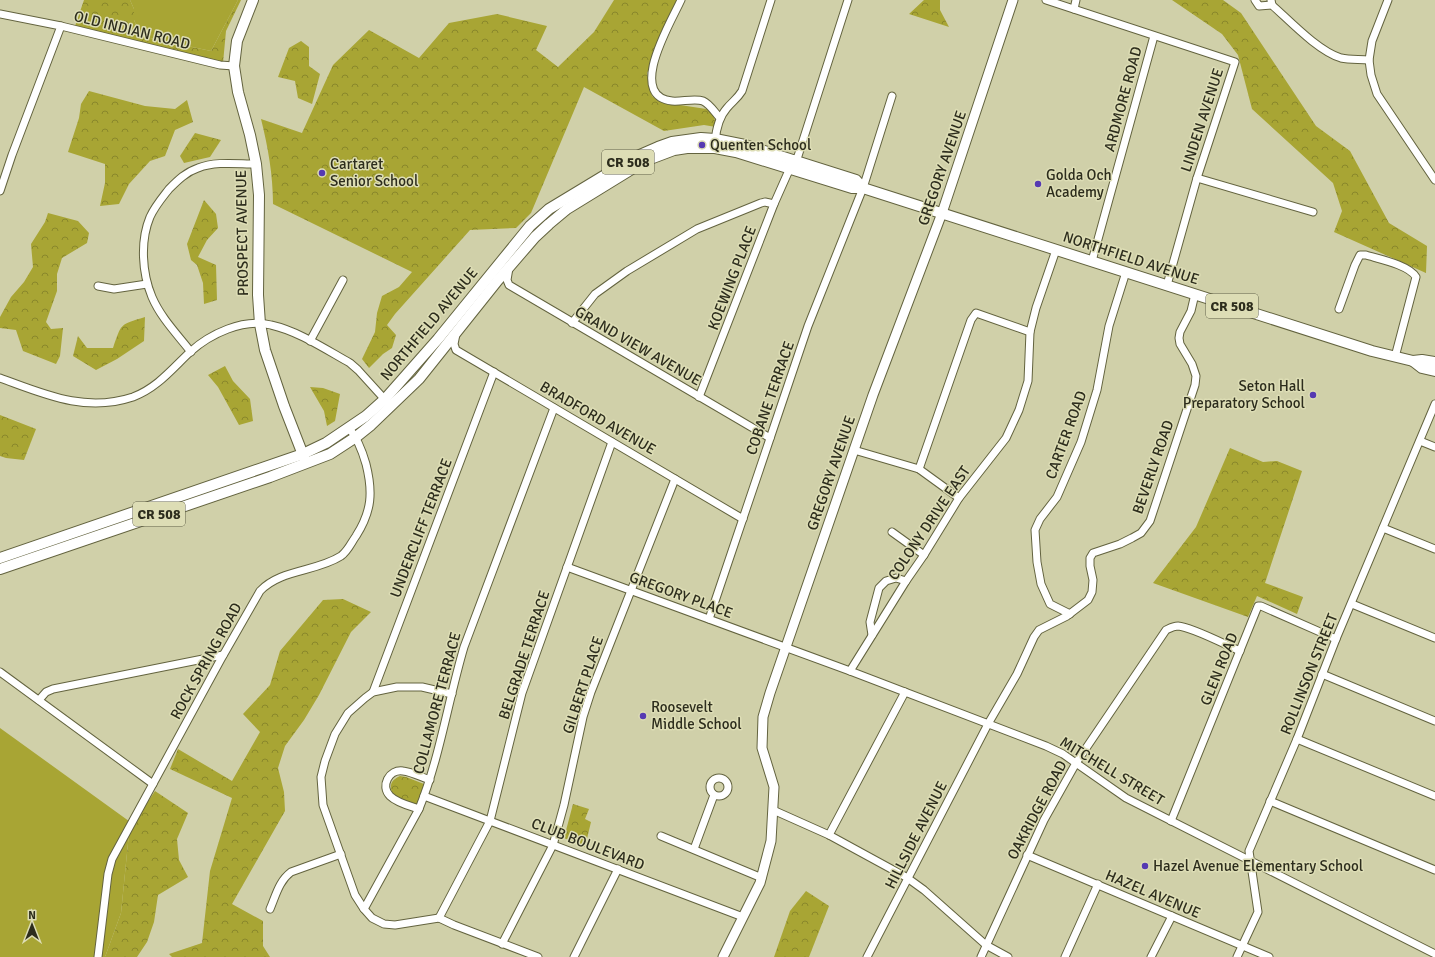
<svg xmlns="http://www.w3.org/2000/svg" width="1435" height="957" font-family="Signika,sans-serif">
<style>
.grass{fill:#a8a534}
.forest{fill:url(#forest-crowns)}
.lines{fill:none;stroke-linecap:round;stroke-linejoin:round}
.minor-casing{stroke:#63633f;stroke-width:9}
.secondary-casing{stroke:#63633f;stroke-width:11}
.primary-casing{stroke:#63633f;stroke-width:12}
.minor{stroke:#fff;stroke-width:7}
.secondary{stroke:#fff;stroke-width:9}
.primary{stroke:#fff;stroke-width:10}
.poi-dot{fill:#563ab2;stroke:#ddddb5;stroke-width:1.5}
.labels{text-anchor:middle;stroke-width:3;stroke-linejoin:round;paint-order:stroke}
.shield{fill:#ddddb5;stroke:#62624b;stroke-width:1}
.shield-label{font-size:14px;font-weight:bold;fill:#2d2d1d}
.street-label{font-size:15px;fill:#2d2d1d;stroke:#ddddb5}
.poi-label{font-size:15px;fill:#2d2d1d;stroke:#ddddb5;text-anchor:start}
</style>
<defs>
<pattern id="forest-crowns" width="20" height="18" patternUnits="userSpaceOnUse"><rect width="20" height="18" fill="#a8a534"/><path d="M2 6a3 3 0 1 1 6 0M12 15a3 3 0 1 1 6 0" fill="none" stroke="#89872b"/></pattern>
</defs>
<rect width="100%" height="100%" fill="#d0d0a9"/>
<g class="grass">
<polygon points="130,0 238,0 211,51 141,36 134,20 134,9"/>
<polygon points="0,728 133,824 129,833 121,913 105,957 0,957"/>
</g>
<g class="forest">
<polygon points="84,0 130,0 134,9 134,20 141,36 211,51 238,0 241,0 226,31 223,63 74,29"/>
<path d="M 614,0 L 685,0 L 647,73 L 650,88 L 652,96 L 660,102 L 713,110 L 716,127 L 704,125 L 664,131 L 584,87 L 531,213 L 516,228 L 470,230 L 395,314 L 387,325 L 396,335 L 392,348 L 383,354 L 369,368 L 362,359 L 375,332 L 377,313 L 382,296 L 399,287 L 412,272 L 273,204 C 273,175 268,147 261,119 L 302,133 L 333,65 L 369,30 L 419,58 L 449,23 L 497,14 L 547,26 L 536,50 L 558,67 L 594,32 Z"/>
<polygon points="924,0 940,0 940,10 949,27 909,14"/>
<polygon points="1172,0 1223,0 1241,13 1316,126 1350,151 1389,223 1427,246 1426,273 1334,232 1342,211 1333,183 1252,109 1238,55 1222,34"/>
<polygon points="301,41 309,47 309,66 320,74 312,104 298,98 295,81 278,77 289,48"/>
<polygon points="89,91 145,106 175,109 187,100 193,122 175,130 165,156 150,161 129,184 119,204 100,206 105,183 105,164 68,152 79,118 81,104"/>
<polygon points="195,133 221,140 210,157 184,163 180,156"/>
<polygon points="204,200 216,214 218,228 207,240 198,257 216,265 217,300 204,304 203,283 197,265 191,260 187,244"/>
<polygon points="48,213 78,221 89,233 87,243 62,258 57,274 57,291 46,322 51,329 63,328 60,356 56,364 23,351 16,330 0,328 0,317 11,297 24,282 33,267 31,244 45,222"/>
<path d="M 145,317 L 144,341 L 117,359 L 96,370 L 73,356 L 78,336 L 87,348 L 113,348 C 122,323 119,325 145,317 Z"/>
<polygon points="225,366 233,381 250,399 253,421 239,425 218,387 208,375"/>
<polygon points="310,387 323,388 340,394 335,421 327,426 324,411"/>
<polygon points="0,415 36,429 24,460 6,458 0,456"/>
<polygon points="1230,448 1263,462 1277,461 1302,471 1265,583 1303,597 1297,614 1257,596 1248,617 1153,583 1196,527"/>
<polygon points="343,599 371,612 351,632 319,695 304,720 285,746 278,768 284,792 285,811 232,904 263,921 263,946 270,957 172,957 169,954 202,943 210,871 232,798 170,769 178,749 232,781 260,732 243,714 270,685 280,651 323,600"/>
<path d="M 400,776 L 406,777 L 424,784 L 424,786 L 418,803 L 416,804 C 407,800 389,798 391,785 C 392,780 396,778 400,776 Z"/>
<polygon points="155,791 188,813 177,839 179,860 188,877 158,895 154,922 147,942 137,957 105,957 121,913 129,833 133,824"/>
<polygon points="573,804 589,809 585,819 591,822 585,847 564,838"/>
<polygon points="806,891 829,906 809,957 774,957 790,911"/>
</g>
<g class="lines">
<g class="minor-casing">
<g id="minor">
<path d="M 681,0 C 671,22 626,96 672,101 C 681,102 695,98 703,101 C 710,104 715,113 720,118"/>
<polyline points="1046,0 1235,62 1197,178 1167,285"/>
<polyline points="1255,0 1259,6 1272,5"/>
<path d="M 1271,0 L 1272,5 C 1290,21 1318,51 1341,58 C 1350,60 1360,59 1369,60"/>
<polyline points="1388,0 1372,41 1369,60 1371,75 1377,94 1435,180"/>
<polyline points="1074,9 1076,0"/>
<polyline points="0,14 61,26 220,65 234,66"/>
<path d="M 715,142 C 716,130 719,117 727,108 C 733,101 737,99 742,91 L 771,0"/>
<polyline points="1197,178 1313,212"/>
<polyline points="0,191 12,155 61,26"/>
<polyline points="1092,261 1154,36"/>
<polyline points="509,268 507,280 509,285 770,438"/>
<polyline points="98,286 114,289 147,284"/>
<path d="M 1339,309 L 1355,265 L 1360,255 L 1366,255 C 1379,259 1409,265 1416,277 L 1395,357"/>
<polyline points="572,323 595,294 627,271 697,229 761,203 765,202 774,204"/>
<polyline points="456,334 454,344 456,350 743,519"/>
<polyline points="310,341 343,280"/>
<path d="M 191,352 C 177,334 161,318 152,297 C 142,273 140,241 150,217 C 155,206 162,198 169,189 C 178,180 186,172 198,168 C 216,161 237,164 256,164"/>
<path d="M 0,378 C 44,394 85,413 133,397 C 157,388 172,369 190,352 C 210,334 243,318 271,325 C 298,331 325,349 350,363 L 358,370 L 388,403"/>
<polyline points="699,397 774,204 790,168 798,156 848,0"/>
<polyline points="1420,441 1435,447"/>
<polyline points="854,450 919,469 959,498"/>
<polyline points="919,469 971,320 976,313 1030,332"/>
<polyline points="1383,528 1435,549"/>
<polyline points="892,532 924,555"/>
<polyline points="567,567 850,671 1046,746 1063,754 1126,798 1435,954"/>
<polyline points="1352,604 1435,638"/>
<polyline points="1070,614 1050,604 1041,584 1037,562 1035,530 1040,519 1057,497 1081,442 1097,390 1109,326 1126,272"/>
<polyline points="709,619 808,326 863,188 892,96"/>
<polyline points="872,635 870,622 879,588 886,581 896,578 906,581"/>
<polyline points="850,671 906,581 924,555 959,498 1006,438 1019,410 1028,381 1030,332 1036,308 1056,250"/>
<polyline points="0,672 153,784"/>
<polyline points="1322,674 1435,721"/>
<polyline points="373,692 494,372"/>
<polyline points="452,694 422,687 397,687 373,692 365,698 348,713 335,734 325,761 321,777 323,805 355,895 364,909 372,918 384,924 395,925 439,918 454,925 538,957"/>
<polyline points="39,700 46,692 53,689 223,655"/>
<polyline points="1297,739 1435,796"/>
<circle cx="719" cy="787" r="9"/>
<polyline points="424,796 743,917"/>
<polyline points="1270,801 1435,870"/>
<path d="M 419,809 C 410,806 397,803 390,796 C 380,786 389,769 403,771 C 412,772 421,777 430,780"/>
<polyline points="773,810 829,835 906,877 924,890 986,945 1008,957"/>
<polyline points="1171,821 1258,606 1261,606 1336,639"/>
<polyline points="829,835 905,692"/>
<polyline points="661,836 762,878"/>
<polyline points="694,849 714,795"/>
<polyline points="1027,855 1269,957"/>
<path d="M 270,909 C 276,895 279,881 291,872 L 341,854"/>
<path d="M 364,909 L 419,809 C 440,757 448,701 464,647 L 554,408"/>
<polyline points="439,918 490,821 522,693 612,442"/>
<polyline points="502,944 553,845 564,805 583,717 591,692 675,479"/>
<path d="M 98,957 L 108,874 L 112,859 L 221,659 L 260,591 C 281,569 316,572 341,556 C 348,551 351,543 356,536 C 372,511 373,492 366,464 C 362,450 358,439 349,428"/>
<polyline points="574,957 618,869"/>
<polyline points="867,957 988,724 1017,674 1034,637 1039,630 1067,616 1088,600 1092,592 1093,580 1090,566 1090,558 1093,553 1120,544 1132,538 1141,533 1150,521 1195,385 1196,376 1192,364 1180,344 1179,338 1180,332 1191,311 1195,294"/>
<path d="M 981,957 L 1044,820 L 1076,763 L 1166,630 C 1170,628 1173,626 1178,626 C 1192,627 1226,645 1240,651"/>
<polyline points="1065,957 1098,884"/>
<polyline points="1151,957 1172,916"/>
<polyline points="1237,957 1258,912 1249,851 1297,739 1336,639 1435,404"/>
</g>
</g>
<g class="secondary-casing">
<polyline id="secondary" points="723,957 760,883 771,841 774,787 762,748 763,717 770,693 873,395 942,213 1013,0"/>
</g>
<g class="primary-casing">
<g id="primary">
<polyline points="253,0 237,41 234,66 238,92 250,135 256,164 259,195 258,295 260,324 265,350 284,406 305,460"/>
<polyline points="1413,361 1422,368 1435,371"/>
<polyline points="0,558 303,454 326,443 366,416 385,399 438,339 530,226 549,209 635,157 658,147 672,142 701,138 715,139 745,145 856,180 863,188"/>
<polyline points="0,569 270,477 330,454 356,437 371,425 419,379 498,280 535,237 549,224 567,209 645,161 674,150 687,148 715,148 736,152 852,188 863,188 1372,351 1413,361 1422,360 1435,362"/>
</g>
</g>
<use href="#minor" class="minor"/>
<use href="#secondary" class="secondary"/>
<use href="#primary" class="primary"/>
</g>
<g class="poi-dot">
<circle cx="702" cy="145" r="4"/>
<circle cx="322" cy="173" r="4"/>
<circle cx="1038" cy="184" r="4"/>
<circle cx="1313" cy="395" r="4"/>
<circle cx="643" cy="716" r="4"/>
<circle cx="1145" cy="866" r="4"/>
</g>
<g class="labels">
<g class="shield">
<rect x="602" y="150" width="52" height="24" rx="3"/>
<rect x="1206" y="294" width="52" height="24" rx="3"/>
<rect x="133" y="502" width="52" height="24" rx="3"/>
</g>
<g class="shield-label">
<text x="628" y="167">CR 508</text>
<text x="1232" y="311">CR 508</text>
<text x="159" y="519">CR 508</text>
</g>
<g class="street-label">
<text transform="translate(132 30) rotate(14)" y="5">OLD INDIAN ROAD</text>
<text transform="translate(1123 99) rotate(-75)" y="5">ARDMORE ROAD</text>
<text transform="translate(1202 120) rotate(-72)" y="5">LINDEN AVENUE</text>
<text transform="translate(942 168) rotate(-71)" y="5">GREGORY AVENUE</text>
<text transform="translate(242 233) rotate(-91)" y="5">PROSPECT AVENUE</text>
<text transform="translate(1131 258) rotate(18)" y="5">NORTHFIELD AVENUE</text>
<text transform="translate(732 278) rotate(-69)" y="5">KOEWING PLACE</text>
<text transform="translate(429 324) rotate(-50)" y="5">NORTHFIELD AVENUE</text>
<text transform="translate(638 346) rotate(30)" y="5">GRAND VIEW AVENUE</text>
<text transform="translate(770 398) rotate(-71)" y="5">COBANE TERRACE</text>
<text transform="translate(598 418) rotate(30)" y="5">BRADFORD AVENUE</text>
<text transform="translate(1066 435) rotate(-70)" y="5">CARTER ROAD</text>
<text transform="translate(1153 467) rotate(-71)" y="5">BEVERLY ROAD</text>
<text transform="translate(831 473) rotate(-71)" y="5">GREGORY AVENUE</text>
<text transform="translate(929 523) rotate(-56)" y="5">COLONY DRIVE EAST</text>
<text transform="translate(421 528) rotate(-69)" y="5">UNDERCLIFF TERRACE</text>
<text transform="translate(681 595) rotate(20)" y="5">GREGORY PLACE</text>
<text transform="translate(524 655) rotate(-72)" y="5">BELGRADE TERRACE</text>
<text transform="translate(206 661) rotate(-61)" y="5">ROCK SPRING ROAD</text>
<text transform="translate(1219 669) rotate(-68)" y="5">GLEN ROAD</text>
<text transform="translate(1309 674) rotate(-68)" y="5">ROLLINSON STREET</text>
<text transform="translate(583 685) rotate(-72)" y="5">GILBERT PLACE</text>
<text transform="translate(437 703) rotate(-75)" y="5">COLLAMORE TERRACE</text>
<text transform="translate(1112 771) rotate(31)" y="5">MITCHELL STREET</text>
<text transform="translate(1037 810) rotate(-62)" y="5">OAKRIDGE ROAD</text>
<text transform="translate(916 835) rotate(-63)" y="5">HILLSIDE AVENUE</text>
<text transform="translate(588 844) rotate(21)" y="5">CLUB BOULEVARD</text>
<text transform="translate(1153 894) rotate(23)" y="5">HAZEL AVENUE</text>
</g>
<g class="poi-label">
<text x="710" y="150">Quenten School</text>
<text x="330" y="169">Cartaret<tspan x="330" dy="17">Senior School</tspan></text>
<text x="1046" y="180">Golda Och<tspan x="1046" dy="17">Academy</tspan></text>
<text x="1305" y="391" text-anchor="end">Seton Hall<tspan x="1305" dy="17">Preparatory School</tspan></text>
<text x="651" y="712">Roosevelt<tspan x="651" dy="17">Middle School</tspan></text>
<text x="1153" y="871">Hazel Avenue Elementary School</text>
</g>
</g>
<g transform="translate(32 925)" stroke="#ddddb5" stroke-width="3" paint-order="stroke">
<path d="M0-3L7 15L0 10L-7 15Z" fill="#2d2d1d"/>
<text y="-6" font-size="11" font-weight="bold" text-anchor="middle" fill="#2d2d1d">N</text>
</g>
</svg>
